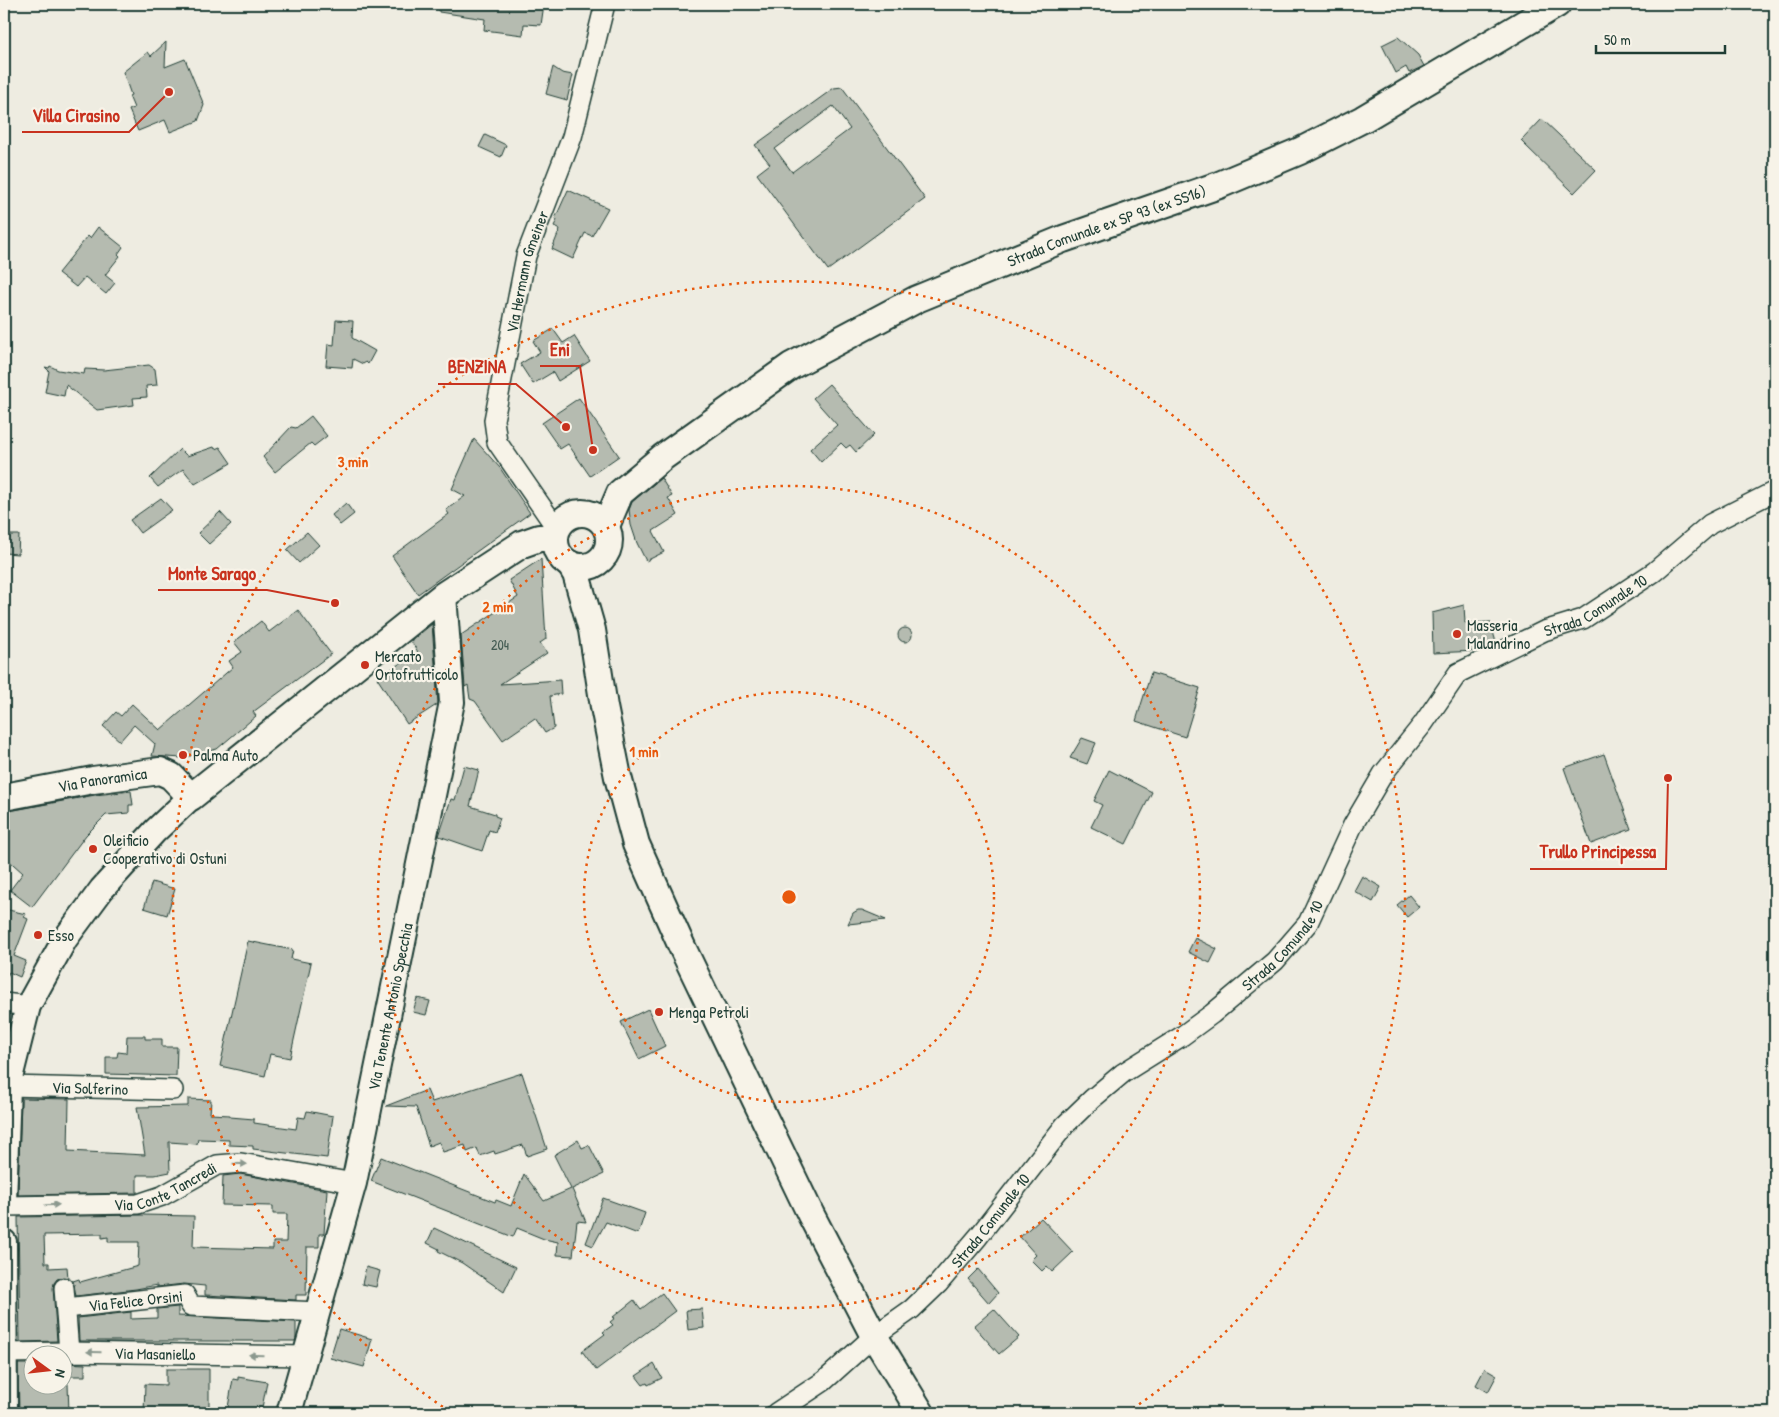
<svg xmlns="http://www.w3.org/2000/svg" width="1779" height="1417" font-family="'Patrick Hand',sans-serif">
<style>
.building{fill:#b5bbb0;stroke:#1f3d34;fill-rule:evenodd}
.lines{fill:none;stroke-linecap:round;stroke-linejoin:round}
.minor-casing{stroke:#1f3d34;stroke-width:22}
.tertiary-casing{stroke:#1f3d34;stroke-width:28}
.secondary-casing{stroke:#1f3d34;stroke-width:30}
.minor{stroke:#f7f3e8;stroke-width:19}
.tertiary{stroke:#f7f3e8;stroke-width:24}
.secondary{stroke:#f7f3e8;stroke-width:26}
.oneway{fill:#8b988e}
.ring{fill:none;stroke:#e8590c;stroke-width:2.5;stroke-dasharray:2.5 5}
.poi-dot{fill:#c8321e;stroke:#f7f3e8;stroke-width:2}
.labels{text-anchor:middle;stroke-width:4.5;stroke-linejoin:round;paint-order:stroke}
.number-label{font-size:14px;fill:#445c53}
.street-label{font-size:16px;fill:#1f3d34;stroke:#f7f3e8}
.poi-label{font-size:16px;fill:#1f3d34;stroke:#f7f3e8;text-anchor:start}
.centre{fill:#e8590c;stroke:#f7f3e8;stroke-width:2.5}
.ring-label{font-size:15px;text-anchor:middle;font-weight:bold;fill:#e8590c;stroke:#f7f3e8;stroke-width:4.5;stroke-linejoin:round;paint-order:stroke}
.leader{fill:none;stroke:#c8321e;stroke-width:2}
.callout-dot{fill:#c8321e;stroke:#f7f3e8;stroke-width:2}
.callout-label{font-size:18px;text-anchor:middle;font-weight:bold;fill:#c8321e;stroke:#f7f3e8;stroke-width:4.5;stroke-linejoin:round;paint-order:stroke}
</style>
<rect width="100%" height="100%" fill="#eeece1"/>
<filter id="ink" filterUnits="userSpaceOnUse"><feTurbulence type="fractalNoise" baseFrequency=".02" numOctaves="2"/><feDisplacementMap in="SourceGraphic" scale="10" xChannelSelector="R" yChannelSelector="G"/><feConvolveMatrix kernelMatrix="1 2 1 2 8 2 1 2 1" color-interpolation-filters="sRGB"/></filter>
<g filter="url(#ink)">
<g class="building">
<polygon points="439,4 544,4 541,25 524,24 523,35 484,30 485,19 439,12"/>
<polygon points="1398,37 1418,55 1424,66 1409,73 1406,67 1396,73 1382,45"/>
<polygon points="166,42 165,67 185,59 204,105 198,121 170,132 165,120 138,131 129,110 134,108 129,96 131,95 123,72 148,52 151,56"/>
<polygon points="553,67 562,73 573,75 567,100 546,94"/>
<path d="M 842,87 L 925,199 L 828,270 L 757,174 L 770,164 L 755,145 L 834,88 ZM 833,106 L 850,129 L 792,172 L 775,149 Z"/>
<polygon points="1542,119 1596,170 1574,193 1521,141"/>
<polygon points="485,135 506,145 501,157 479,147"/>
<polygon points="568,190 608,208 592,236 585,233 573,259 552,249 560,229 554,226 557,220 555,219"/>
<polygon points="98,227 123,247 118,254 120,256 105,275 115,283 106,294 85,277 76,287 58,273 88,236 90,238"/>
<polygon points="336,320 353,321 352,338 375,351 368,364 366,362 363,364 353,359 352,368 326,366 328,344 334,345"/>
<polygon points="553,329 563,343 574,336 590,361 558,381 553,372 533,384 520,364 540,352 533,341"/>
<polygon points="149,365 155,369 157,385 146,386 147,397 133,398 134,405 97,410 66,385 64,396 45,392 49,371 45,367 49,368 50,366 58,370 84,374 85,369 104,370"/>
<polygon points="829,384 874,435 856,452 850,445 846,448 841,443 821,462 810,449 837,425 813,398"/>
<polygon points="579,398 619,456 590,476 568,444 560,449 542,423"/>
<polygon points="311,416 327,436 314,446 311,443 275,472 263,457 291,427 296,428"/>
<polygon points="474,439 500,468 530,513 418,594 392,556 449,514 446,510 465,496 452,489"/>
<polygon points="214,447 215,449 220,447 231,463 195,484 183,469 158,487 150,478 180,449 187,456"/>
<polygon points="661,478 672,496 668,498 678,515 653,531 664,552 646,561 637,543 631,525 629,510 632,502"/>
<polygon points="161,498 172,510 140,533 130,520"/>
<polygon points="346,503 354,514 340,525 332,515"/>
<polygon points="220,512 231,524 209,544 198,533"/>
<polygon points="307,532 319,545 299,563 287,550"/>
<polygon points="4,535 19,535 18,554 4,553"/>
<polygon points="541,559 546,639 540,643 547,653 500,684 560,680 561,694 550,696 554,728 545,733 535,718 503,740 475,701 470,699 468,685 465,687 461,635 518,597 509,580"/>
<polygon points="1464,605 1465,623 1490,622 1496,642 1491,644 1482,645 1482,649 1477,651 1433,653 1432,613"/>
<polygon points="298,610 331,654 253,712 256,716 217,749 182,758 152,756 155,744 134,725 120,741 103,726 116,712 121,716 132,704 160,730 233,667 229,661 242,652 234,642 261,621 269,632"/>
<polygon points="432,624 438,704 407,724 377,678 418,652 411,641"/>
<circle cx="905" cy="635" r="7"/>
<polygon points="1151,673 1200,688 1185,737 1136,721"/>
<polygon points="1082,738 1096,743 1087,764 1070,758"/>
<polygon points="1604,754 1631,829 1591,844 1564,768"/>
<polygon points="464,766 479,770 470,806 495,814 495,816 500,818 495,832 489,830 482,851 439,836 451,799 455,800"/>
<polygon points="1109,770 1152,792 1126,844 1091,827 1102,805 1094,801"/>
<polygon points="131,791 133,805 129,805 129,813 106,815 86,835 32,907 10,890 23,873 4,856 4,812 95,795"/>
<polygon points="1362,876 1381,887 1373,902 1354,891"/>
<polygon points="152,882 175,889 167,915 144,908"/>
<polygon points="1409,895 1419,907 1407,917 1397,905"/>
<polygon points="4,909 26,914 24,917 28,919 14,956 26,961 20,977 9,972 5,981 4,981"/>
<polygon points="858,910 862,910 886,920 848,924 853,913"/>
<polygon points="1195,938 1217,949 1210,963 1188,952"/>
<polygon points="248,941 293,950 291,959 311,963 290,1058 270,1054 265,1076 220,1066"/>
<polygon points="417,998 430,1001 426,1015 413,1012"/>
<polygon points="648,1009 665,1046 639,1059 621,1022"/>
<polygon points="127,1036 145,1036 145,1039 162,1039 162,1047 177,1047 176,1076 106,1074 106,1057 117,1057 118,1052 126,1053"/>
<polygon points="522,1073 547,1149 527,1156 523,1145 495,1154 494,1151 480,1156 477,1148 467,1152 465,1145 443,1152 439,1142 429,1146 416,1107 386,1106 427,1090 432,1102"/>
<polygon points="21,1098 69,1099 68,1151 145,1155 137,1107 188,1106 188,1099 211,1100 210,1114 230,1115 230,1117 254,1119 254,1123 296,1129 298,1117 305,1118 307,1111 333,1116 327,1158 253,1149 253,1146 229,1145 229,1140 198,1139 197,1144 169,1142 170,1172 155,1175 137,1175 137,1193 18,1195"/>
<polygon points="578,1140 582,1148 589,1145 604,1174 572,1189 586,1222 577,1221 573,1256 557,1255 558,1242 544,1239 517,1228 513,1237 371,1181 381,1157 495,1202 496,1200 511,1206 524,1174 544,1201 571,1189 554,1155"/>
<polygon points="240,1174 327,1190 324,1234 319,1234 319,1247 307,1247 306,1295 296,1295 296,1300 205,1295 205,1286 184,1284 157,1287 157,1285 136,1289 76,1296 73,1281 79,1279 80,1282 138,1266 139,1242 108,1242 108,1237 102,1238 102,1234 44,1235 45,1263 49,1263 49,1268 67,1267 68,1278 63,1277 57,1279 54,1283 53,1288 57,1341 20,1342 18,1217 142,1215 194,1216 193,1247 273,1249 273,1242 286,1242 287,1214 273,1214 273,1206 222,1205 223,1176"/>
<polygon points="603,1198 645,1213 638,1234 606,1222 593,1246 586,1243"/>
<polygon points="1041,1218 1073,1252 1052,1272 1047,1266 1042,1271 1031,1260 1036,1255 1020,1237"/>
<polygon points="434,1228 516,1267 504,1292 462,1263 438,1251 439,1249 427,1243"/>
<polygon points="366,1267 380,1271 376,1287 362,1284"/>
<polygon points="978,1269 998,1293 989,1303 968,1279"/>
<polygon points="662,1293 675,1311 596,1370 582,1351 605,1334 603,1332 613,1325 610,1322 615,1318 613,1317 634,1300 641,1309"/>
<polygon points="178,1307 178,1316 296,1322 296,1338 295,1341 79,1341 78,1318 131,1312 131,1319 157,1318 157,1309"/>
<polygon points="702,1309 704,1328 688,1330 686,1310"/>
<polygon points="994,1309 1019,1337 999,1354 974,1326"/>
<polygon points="339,1329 372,1339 364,1367 330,1358"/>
<polygon points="62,1363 85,1364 85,1376 62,1376"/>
<polygon points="18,1364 32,1364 32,1384 68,1384 69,1413 19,1413"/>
<polygon points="654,1364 662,1378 648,1385 647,1383 643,1385 636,1376"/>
<polygon points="1485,1368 1497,1375 1488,1392 1476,1385"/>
<polygon points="166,1369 209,1369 209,1413 144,1413 145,1384 166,1385"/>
<polygon points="238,1377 267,1382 261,1413 227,1413 233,1379 238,1380"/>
</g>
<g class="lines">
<g class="minor-casing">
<g id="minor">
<path id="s1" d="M 557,529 L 497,442 L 494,420 L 526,256 L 572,137 L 605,4"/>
<polyline points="4,1003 28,1006"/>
<path id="s2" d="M 8,1086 L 173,1090"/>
<path id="s3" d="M 4,1206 L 138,1204 L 162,1196 L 217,1165 L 241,1163 L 354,1183"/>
<polyline points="64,1288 69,1352"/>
<path id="s4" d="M 66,1308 L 185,1295 L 191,1306 L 318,1312"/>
<path id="s5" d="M 4,1353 L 69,1352 L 305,1356"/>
<path id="s6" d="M 776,1413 L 824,1381 L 874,1336 L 912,1309 L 938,1284 L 978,1237 L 1065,1125 L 1092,1099 L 1123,1073 L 1182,1036 L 1212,1014 L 1275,961 L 1308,923 L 1353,825 L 1383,774 L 1423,724 L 1458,673 L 1544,631 L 1583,619 L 1654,572 L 1710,524 L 1775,491"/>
</g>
</g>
<g class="tertiary-casing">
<g id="tertiary">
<polyline points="4,1202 8,1086 28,1006 65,939 102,889 155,831 191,797"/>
<polyline points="4,1242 5,1413"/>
<path id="s7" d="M 289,1413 L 354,1183 L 452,702 L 444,595"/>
</g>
</g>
<g class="secondary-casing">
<g id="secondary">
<circle cx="582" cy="540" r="27"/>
<path id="s8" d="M 606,526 L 620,493 L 663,457 L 791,366 L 917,299 L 1063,239 L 1219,185 L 1300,151 L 1363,119 L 1557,4"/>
<polyline points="570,564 576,574 592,630 604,707 618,777 636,844 683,949 811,1215 874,1336 921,1413"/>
<path id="s9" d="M 4,797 L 93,780 L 160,771 L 171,776 L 191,797 L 444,595 L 522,544 L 539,538 L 554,538"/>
</g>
</g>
<use href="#minor" class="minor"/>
<use href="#tertiary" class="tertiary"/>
<use href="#secondary" class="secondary"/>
</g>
<defs><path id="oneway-solid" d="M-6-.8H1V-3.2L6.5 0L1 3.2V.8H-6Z" transform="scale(1.25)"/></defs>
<g class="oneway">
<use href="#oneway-solid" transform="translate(240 1164) rotate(2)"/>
<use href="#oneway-solid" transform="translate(52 1205) rotate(-1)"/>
<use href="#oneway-solid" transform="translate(94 1352) rotate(-179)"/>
<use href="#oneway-solid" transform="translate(256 1355) rotate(-179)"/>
</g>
</g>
<g class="ring">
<circle cx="789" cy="897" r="205"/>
<circle cx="789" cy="897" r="411"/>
<path d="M449 1411A616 616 0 1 1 1129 1411"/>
</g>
<g class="poi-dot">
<circle cx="1457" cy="634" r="5"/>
<circle cx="365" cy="665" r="5"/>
<circle cx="183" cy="755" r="5"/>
<circle cx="93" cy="849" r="5"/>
<circle cx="38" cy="935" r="5"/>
<circle cx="659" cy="1012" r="5"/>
</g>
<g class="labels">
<g class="number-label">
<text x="500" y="650">204</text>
</g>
<g class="street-label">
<text dy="6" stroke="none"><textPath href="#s8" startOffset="595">Strada Comunale ex SP 93 (ex SS16)</textPath></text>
<text dy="6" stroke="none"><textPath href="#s1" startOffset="280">Via Hermann Gmeiner</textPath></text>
<text dy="6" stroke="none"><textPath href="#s6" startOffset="1175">Strada Comunale 10</textPath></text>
<text dy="6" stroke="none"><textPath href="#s9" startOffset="100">Via Panoramica</textPath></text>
<text dy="6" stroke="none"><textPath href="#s6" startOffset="695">Strada Comunale 10</textPath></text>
<text dy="6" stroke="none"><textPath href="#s7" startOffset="419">Via Tenente Antonio Specchia</textPath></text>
<text dy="6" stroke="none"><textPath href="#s2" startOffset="82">Via Solferino</textPath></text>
<text dy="6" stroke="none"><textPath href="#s3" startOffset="165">Via Conte Tancredi</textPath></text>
<text dy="6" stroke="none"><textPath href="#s6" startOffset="290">Strada Comunale 10</textPath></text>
<text dy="6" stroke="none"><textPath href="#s4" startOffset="70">Via Felice Orsini</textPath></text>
<text dy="6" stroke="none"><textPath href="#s5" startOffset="151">Via Masaniello</textPath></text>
</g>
<g class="poi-label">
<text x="1467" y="631">Masseria<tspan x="1467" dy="18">Malandrino</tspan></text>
<text x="375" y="662">Mercato<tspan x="375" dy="18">Ortofrutticolo</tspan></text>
<text x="193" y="761">Palma Auto</text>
<text x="103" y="846">Oleificio<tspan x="103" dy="18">Cooperativo di Ostuni</tspan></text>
<text x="48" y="941">Esso</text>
<text x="669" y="1018">Menga Petroli</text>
</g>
</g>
<circle cx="789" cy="897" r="8" class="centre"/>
<g class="ring-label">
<text x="353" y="467">3 min</text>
<text x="498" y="612">2 min</text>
<text x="644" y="757">1 min</text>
</g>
<path class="leader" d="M169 92L129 132H22M593 450L580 366H540M566 427L516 384H438M335 603L267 590H158M1668 778L1666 869H1530"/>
<g class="callout-dot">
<circle cx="169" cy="92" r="5"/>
<circle cx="593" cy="450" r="5"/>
<circle cx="566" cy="427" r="5"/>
<circle cx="335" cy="603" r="5"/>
<circle cx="1668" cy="778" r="5"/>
</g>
<g class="callout-label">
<text x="76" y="122">Villa Cirasino</text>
<text x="560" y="356">Eni</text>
<text x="477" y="373">BENZINA</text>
<text x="212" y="580">Monte Sarago</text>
<text x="1598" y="858">Trullo Principessa</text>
</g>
<rect width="1779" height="1417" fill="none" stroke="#f7f3e8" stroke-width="20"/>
<rect x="10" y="10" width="1759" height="1397" fill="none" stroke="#1f3d34" stroke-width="2" filter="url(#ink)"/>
<g transform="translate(48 1370) rotate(105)"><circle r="24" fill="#f7f3e8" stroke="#a1aaa0"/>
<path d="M0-4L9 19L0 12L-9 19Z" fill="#c8321e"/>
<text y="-8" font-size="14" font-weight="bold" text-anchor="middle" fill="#1f3d34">N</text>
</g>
<path d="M1596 45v8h129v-8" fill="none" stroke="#1f3d34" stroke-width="2.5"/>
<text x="1604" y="45" font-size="15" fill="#1f3d34" stroke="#f7f3e8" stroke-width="4" paint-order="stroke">50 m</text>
</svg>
